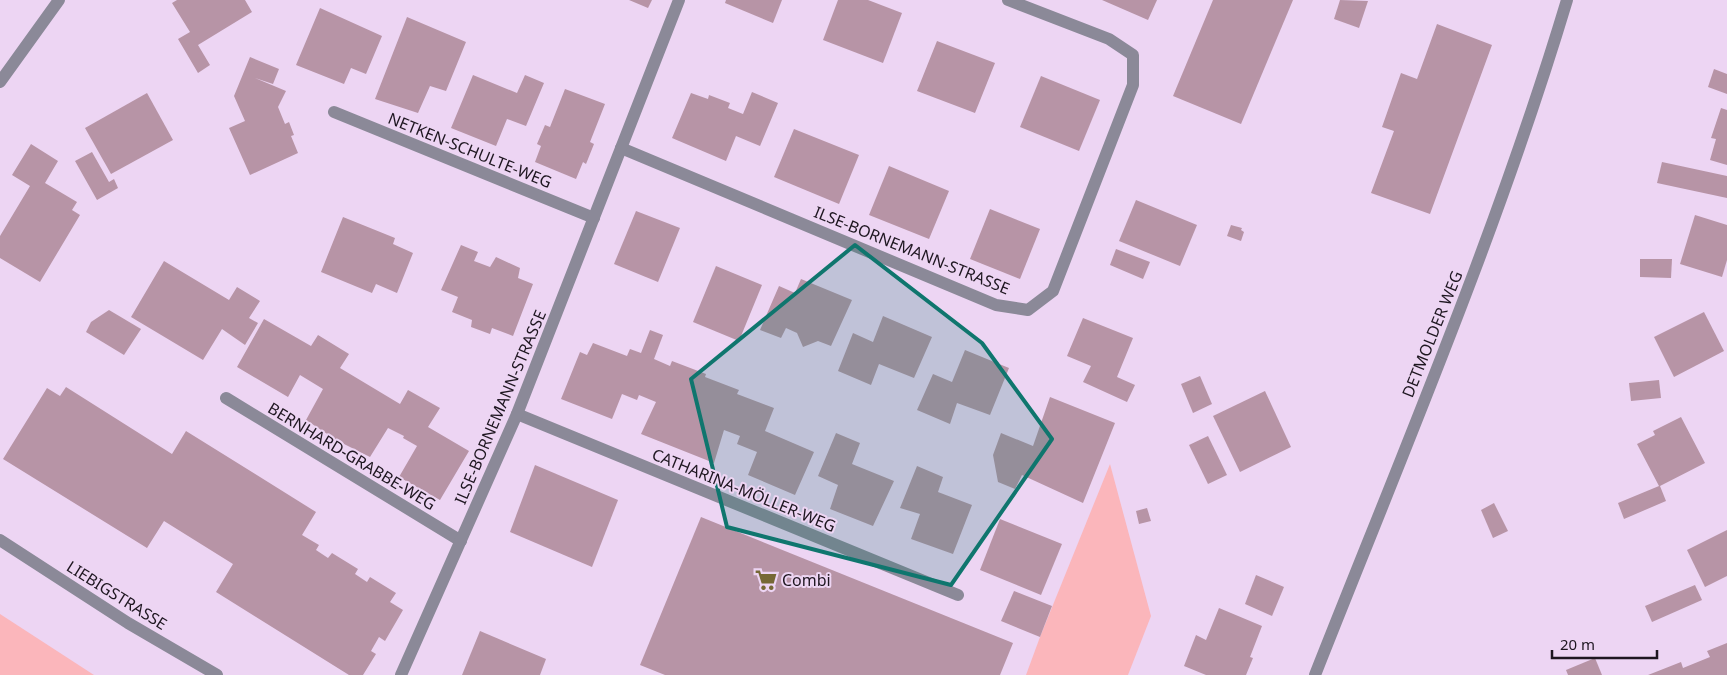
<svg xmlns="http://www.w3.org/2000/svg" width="1727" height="675" font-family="'Noto Sans',sans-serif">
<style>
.green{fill:#fbb6bb}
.building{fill:#b794a6}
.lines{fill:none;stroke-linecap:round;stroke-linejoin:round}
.minor{stroke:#8b8998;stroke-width:12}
.marked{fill:#0f766e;fill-opacity:0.2;stroke:#0f766e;stroke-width:4;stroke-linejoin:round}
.labels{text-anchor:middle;stroke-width:4;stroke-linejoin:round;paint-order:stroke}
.street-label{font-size:16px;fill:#1e1620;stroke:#edd5f3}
.poi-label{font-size:16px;fill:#1e1620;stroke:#edd5f3;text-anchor:start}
</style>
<rect width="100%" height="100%" fill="#edd5f3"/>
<g class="green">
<polygon points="1110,464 1151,616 1128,675 1026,675 1040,637"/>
<polygon points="0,614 94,675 0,675"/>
</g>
<g class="building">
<polygon points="177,0 245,0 252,12 198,45 210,65 198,73 178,39 190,32 172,3"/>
<polygon points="629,0 652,0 648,8"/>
<polygon points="726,0 782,0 773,23 725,3"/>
<polygon points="838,0 868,0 902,13 883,63 823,40"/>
<polygon points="1102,0 1157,0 1148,20"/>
<polygon points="1213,0 1293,0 1241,124 1173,96"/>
<polygon points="1340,0 1368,1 1359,28 1334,19"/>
<polygon points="320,8 382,36 366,74 351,68 344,84 296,65"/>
<polygon points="407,17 466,42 446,91 430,86 418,113 375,99"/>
<polygon points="1437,24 1492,45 1430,214 1371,193 1394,131 1382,127 1401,73 1417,79"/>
<polygon points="937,41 995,63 975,113 917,91"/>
<polygon points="250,57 279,69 273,84 255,78 286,91 278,107 285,124 289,122 294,135 291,136 298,153 250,175 229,128 245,121 234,96"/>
<polygon points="1714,69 1727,74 1727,94 1708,87"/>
<polygon points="473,75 517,93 525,75 544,83 526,126 507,119 496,146 451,128"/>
<polygon points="1041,76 1100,100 1079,151 1020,127"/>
<polygon points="565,89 605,104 590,142 594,144 586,164 583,162 576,179 535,162 541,146 537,144 545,125 550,127"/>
<polygon points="752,92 778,103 760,146 736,136 726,161 672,138 691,93 708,99 709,95 730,103 728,108 743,114"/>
<polygon points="147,93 173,140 111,174 85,128"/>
<polygon points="1721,108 1727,110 1727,165 1710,160 1716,139 1711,138"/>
<polygon points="794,129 859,155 839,204 774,177"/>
<polygon points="31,144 58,161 45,183 77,202 72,210 80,215 40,282 0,258 0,236 30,186 12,175"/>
<polygon points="92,152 109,182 114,179 118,188 97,200 75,161"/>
<polygon points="1662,162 1727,176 1727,198 1657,183"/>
<polygon points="889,166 949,191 929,239 869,215"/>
<polygon points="1136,200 1197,225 1180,266 1119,241"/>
<polygon points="990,209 1040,229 1020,279 970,259"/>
<polygon points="636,211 680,228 658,282 614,264"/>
<polygon points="1695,215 1727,225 1727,260 1722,277 1680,264"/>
<polygon points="343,217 395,238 393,244 413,253 397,293 376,284 372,293 321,272"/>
<polygon points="1231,225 1242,228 1241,230 1244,232 1241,241 1227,236"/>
<polygon points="461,245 478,252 474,261 490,267 496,257 520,268 518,278 533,284 513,336 492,328 490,334 471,327 472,320 452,312 458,297 441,290"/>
<polygon points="1116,249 1150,262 1143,279 1110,265"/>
<polygon points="1640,259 1672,259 1671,278 1640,277"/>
<polygon points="164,261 229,300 237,287 260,301 249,318 258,323 245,345 222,329 203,360 131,317"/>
<polygon points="716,266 762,285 739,341 693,322"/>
<polygon points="801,279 852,300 831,346 818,341 803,347 797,333 786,328 781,338 760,330 779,286 795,293"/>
<polygon points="109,310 141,329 124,355 86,332 91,322"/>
<polygon points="1704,312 1724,351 1674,377 1654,337"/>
<polygon points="883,316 932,337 914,378 879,364 871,385 838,371 853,333 873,342"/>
<polygon points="1083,318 1133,338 1117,377 1135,385 1127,402 1083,382 1091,366 1067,356"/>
<polygon points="264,319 311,346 318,335 349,354 340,368 400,404 408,390 440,408 428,427 469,451 440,500 399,477 417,446 403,438 404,436 388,428 370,457 338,441 306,420 323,389 300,375 288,397 237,367"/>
<polygon points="650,330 663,335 654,359 670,366 672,361 706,374 705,377 739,390 737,394 774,408 765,431 814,452 795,495 748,475 757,452 737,444 740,436 724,430 714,463 641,434 656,402 639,395 637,400 622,394 612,419 561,399 580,352 587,355 593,343 627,356 630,349 641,353"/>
<polygon points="965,350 1009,368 990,415 957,403 950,424 917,410 933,374 952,382"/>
<polygon points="1200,376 1212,404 1193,413 1181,384"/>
<polygon points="1659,380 1661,398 1631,401 1629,383"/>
<polygon points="66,387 172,454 186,431 316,512 302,535 319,545 316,550 328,558 332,553 358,569 355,574 367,582 370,577 396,593 390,602 403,610 385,641 379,637 371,651 376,654 363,675 349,675 216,592 233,564 164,521 147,548 3,459 47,388 60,396"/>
<polygon points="1265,391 1291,447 1240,472 1213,416"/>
<polygon points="1050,397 1115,423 1083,503 1022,475 1015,489 998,482 993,455 1001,433 1033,446"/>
<polygon points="1681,417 1705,463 1660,486 1666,501 1624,519 1618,503 1659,486 1637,444 1655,435 1653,431"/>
<polygon points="836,433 860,443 852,464 894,481 873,526 830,509 838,485 818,476"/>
<polygon points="1208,436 1227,475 1208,484 1189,445"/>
<polygon points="535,465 618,500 592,567 510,532"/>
<polygon points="917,466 943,477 938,492 972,505 953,554 911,539 920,514 900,508"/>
<polygon points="1494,503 1508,531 1493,538 1481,510"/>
<polygon points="1147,508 1151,521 1139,524 1136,511"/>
<polygon points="701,517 1013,643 1000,675 665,675 640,665"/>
<polygon points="1000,519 1062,544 1041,595 980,570"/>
<polygon points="1727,530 1727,576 1705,587 1687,550"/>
<polygon points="1256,575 1284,587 1272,616 1245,604"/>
<polygon points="1695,585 1702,600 1652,622 1645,606"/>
<polygon points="1014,591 1052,606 1040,637 1001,621"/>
<polygon points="1219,608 1262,626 1250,657 1253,658 1246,675 1206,675 1184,666 1196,635 1206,640"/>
<polygon points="480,631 546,659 540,675 462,675"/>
<polygon points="1727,643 1727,675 1648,675 1681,662 1683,668 1710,657 1707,651"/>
<polygon points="1595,658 1602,675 1568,675 1566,670"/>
</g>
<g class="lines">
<g class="minor">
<polyline points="0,82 59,0"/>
<polyline points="334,112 594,218"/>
<polyline points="621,148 996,305 1028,310 1053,291 1133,85 1133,55 1109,39 1008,0"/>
<polyline points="226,398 461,541"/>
<polyline points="517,414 958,595"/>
<polyline points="0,540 128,623 217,675"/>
<polyline points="401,675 517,414 679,0"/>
<path d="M 1315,675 C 1403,452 1498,230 1567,0"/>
</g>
</g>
<path class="marked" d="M 855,245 L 982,343 L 1052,439 L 951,585 L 727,527 L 691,379 Z"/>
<defs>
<g id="supermarket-bare" transform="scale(1.725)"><path d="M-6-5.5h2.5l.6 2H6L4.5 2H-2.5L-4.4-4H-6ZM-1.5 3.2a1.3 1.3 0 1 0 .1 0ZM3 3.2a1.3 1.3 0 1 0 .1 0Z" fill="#766836" stroke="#edd5f3" stroke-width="2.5" paint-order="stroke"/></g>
</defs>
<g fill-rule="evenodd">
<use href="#supermarket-bare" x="766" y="580"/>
</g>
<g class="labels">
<g class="street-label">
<text transform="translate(470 150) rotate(22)" y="6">NETKEN-SCHULTE-WEG</text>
<text transform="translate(912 250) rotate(22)" y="6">ILSE-BORNEMANN-STRASSE</text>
<text transform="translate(1432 334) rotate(-68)" y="6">DETMOLDER WEG</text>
<text transform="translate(500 407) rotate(-67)" y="6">ILSE-BORNEMANN-STRASSE</text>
<text transform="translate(352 456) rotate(31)" y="6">BERNHARD-GRABBE-WEG</text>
<text transform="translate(744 490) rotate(22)" y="6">CATHARINA-MÖLLER-WEG</text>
<text transform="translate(117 595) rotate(32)" y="6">LIEBIGSTRASSE</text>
</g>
<g class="poi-label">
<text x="782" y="586">Combi</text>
</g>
</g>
<path d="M1552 650v8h105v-8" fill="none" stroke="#1e1620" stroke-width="2.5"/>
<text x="1560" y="650" font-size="15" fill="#1e1620" stroke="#edd5f3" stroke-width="4" paint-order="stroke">20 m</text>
</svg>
